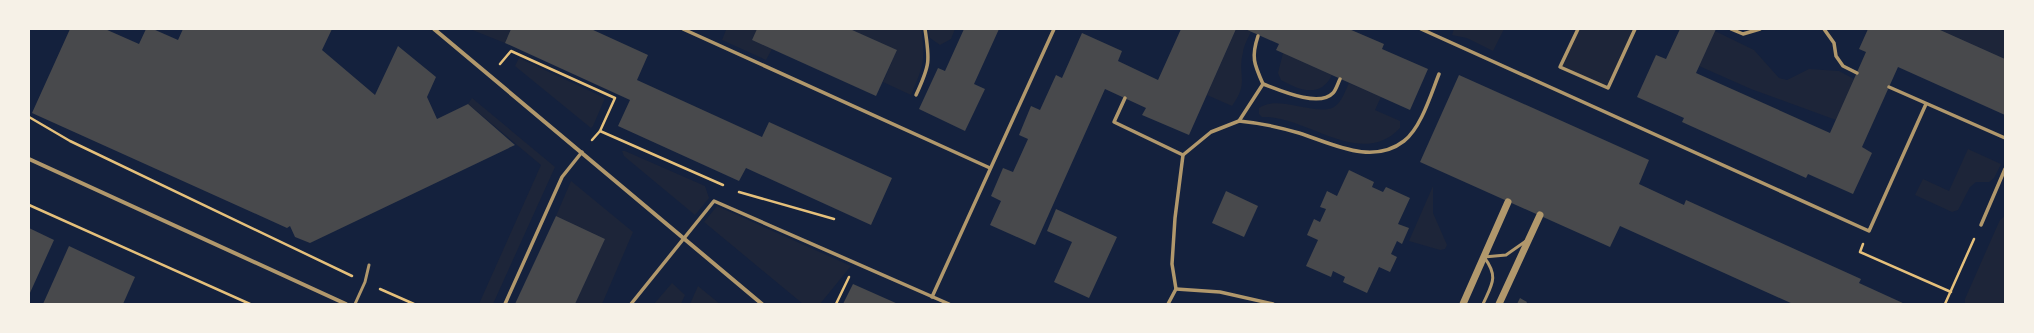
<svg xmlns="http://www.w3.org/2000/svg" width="2034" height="333" font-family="'Titillium Web',sans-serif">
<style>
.green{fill:#1d2539}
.building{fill:#48494c}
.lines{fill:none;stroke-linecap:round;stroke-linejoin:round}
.path{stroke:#e5c07b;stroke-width:2.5}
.service{stroke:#b1986c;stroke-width:3}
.pedestrian{stroke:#b1986c;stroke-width:3.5}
.minor{stroke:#b1986c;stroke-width:4}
.tertiary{stroke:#b1986c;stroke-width:7}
</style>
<rect width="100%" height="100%" fill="#14213d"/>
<g class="green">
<polygon points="470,29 511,29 505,43"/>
<polygon points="723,29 757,30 752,40 772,49 766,60 722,40 726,30"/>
<path d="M 850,29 L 921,29 C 926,60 923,67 911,95 L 883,82 L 897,50 Z"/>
<polygon points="928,29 955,29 951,39 940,45 930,38"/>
<path d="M 1236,29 L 1245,29 L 1251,32 C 1248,38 1244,45 1243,52 C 1237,77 1250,81 1232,106 L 1207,95 Z"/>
<polygon points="1454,29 1504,29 1493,51 1467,38 1452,35"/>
<polygon points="1578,29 1635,29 1608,88 1560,67"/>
<polygon points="1938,29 2005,29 2005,59"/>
<polygon points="1715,31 1754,50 1779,78 1787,80 1809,69 1839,71 1854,79 1836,120 1751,89 1699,66"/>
<path d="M 1283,53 L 1332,75 C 1320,99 1299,90 1281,80 L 1278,73 Z"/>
<polygon points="519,58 605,98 593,126 591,128 515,66"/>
<path d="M 1349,83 L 1381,97 L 1375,110 L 1400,121 L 1400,128 C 1360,170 1307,115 1262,117 L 1259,114 L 1259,108 C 1278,94 1317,117 1334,107 C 1342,102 1345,91 1349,83 Z"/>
<polygon points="472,98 555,167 493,304 479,304 541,165 468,104"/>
<polygon points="1968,149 2001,164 1994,178 1989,182 1976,182 1970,187 1958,210 1952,212 1915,195 1923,179 1949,191"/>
<polygon points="622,151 625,151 705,186 709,198 695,215 624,156"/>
<polygon points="571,181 633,232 602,304 575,304 605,239 556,216"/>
<polygon points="1433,186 1433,213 1447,245 1445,249 1440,250 1409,241"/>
<polygon points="717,206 851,266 820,304 803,304 704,222"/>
<polygon points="2005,216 2005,304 1965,304 1965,299 1995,231 2000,220"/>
<polygon points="672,283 685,295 681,304 654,304"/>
<polygon points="698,286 720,304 690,304"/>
</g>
<g class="building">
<polygon points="70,29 105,29 139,44 146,29 153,29 178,40 183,29 332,29 322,50 375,95 398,46 436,77 427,97 437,119 468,104 515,145 310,243 295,237 290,226 287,228 32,113"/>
<polygon points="511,29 591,29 648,55 637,80 762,137 769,122 892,178 871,225 746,168 739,181 618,126 630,100 505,43"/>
<polygon points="757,29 850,29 897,50 876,96 752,40"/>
<polygon points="964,29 999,29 974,84 985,89 965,131 919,109 938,68 945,71"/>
<polygon points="1181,29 1236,29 1189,135 1142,115 1146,108 1105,89 1035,245 990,225 1001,201 991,196 1003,168 1013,172 1028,139 1019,135 1031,106 1040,110 1056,75 1062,78 1082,33 1122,51 1118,61 1158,80"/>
<polygon points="1245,29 1349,29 1384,44 1382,49 1428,69 1410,110 1276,50 1279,44"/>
<polygon points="1680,29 1716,29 1696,73 1830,133 1866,52 1859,49 1868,29 1938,29 2005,59 2005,115 1898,67 1862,147 1872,153 1853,194 1808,174 1806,178 1682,122 1684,118 1637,97 1656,55 1666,59"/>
<polygon points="1459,75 1649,160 1639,184 1684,205 1686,200 1861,279 1859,283 1905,304 1793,304 1620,226 1610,247 1420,162"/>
<polygon points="1349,170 1374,182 1372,187 1383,192 1386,187 1410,198 1398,224 1409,228 1402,244 1397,241 1391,254 1397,257 1390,272 1379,267 1367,293 1343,282 1345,277 1333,271 1331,277 1306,266 1318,240 1307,235 1314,219 1320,222 1326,209 1320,207 1327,191 1337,196"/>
<polygon points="1226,191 1258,206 1244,237 1212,223"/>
<polygon points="1056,209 1117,237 1089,298 1054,282 1072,242 1047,231"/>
<polygon points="556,216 605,239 575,304 515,304"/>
<polygon points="29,228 54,240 29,295"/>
<polygon points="69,246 135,277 123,304 43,304"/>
<polygon points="853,284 898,304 843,304"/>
<polygon points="1520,298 1527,302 1526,304 1517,304"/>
</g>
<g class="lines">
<g class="path">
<polyline points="500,64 511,51 615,98 600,131"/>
<polyline points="29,117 70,141 352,276"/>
<polyline points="592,140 600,131 723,185"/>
<polyline points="739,192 834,219"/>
<polyline points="29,205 250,304"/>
<polyline points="1863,244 1860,252 1951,292"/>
<polyline points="380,289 414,304"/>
<polyline points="836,304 849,277"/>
<polyline points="1945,304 1974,239"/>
</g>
<g class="service">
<polyline points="1484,257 1506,255 1526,241"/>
<polyline points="355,304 365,282 369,265"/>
<path d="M 1483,304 C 1492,284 1499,277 1484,257"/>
</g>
<g class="pedestrian">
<polyline points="683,29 990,168"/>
<polyline points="1421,29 1869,231 1926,104"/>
<polyline points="1578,29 1560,67 1608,88 1635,29"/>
<polyline points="1731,29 1743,34 1760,29"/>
<polyline points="1824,29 1834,43 1836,56 1843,66 1857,73"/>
<path d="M 1263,84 C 1279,90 1319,108 1333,93 C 1336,90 1338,83 1340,79"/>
<polyline points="1889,87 2005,138"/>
<path d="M 916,95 C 930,65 930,61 925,29"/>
<path d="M 1125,98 L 1114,122 L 1183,155 L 1211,132 L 1239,121 L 1263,84 C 1254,64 1251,57 1258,36"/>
<path d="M 1239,121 C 1260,123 1279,127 1299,133 C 1331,143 1372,166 1404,141 C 1421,128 1431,94 1439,74"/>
<polyline points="1981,225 2005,169"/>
<polyline points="1176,289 1220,292 1273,304"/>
<polyline points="932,297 1054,29"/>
<polyline points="505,304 562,177 582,152"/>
<polyline points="631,304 714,201 949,304"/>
<polyline points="1168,304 1176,289 1172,264 1175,218 1183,155"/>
</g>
<g class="minor">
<polyline points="434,29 762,304"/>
<polyline points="29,159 346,304"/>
</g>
<g class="tertiary">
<polyline points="1463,304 1508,202"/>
<polyline points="1499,304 1540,215"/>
</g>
</g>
<rect width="2034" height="333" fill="none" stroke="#f6f1e7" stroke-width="60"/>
</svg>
